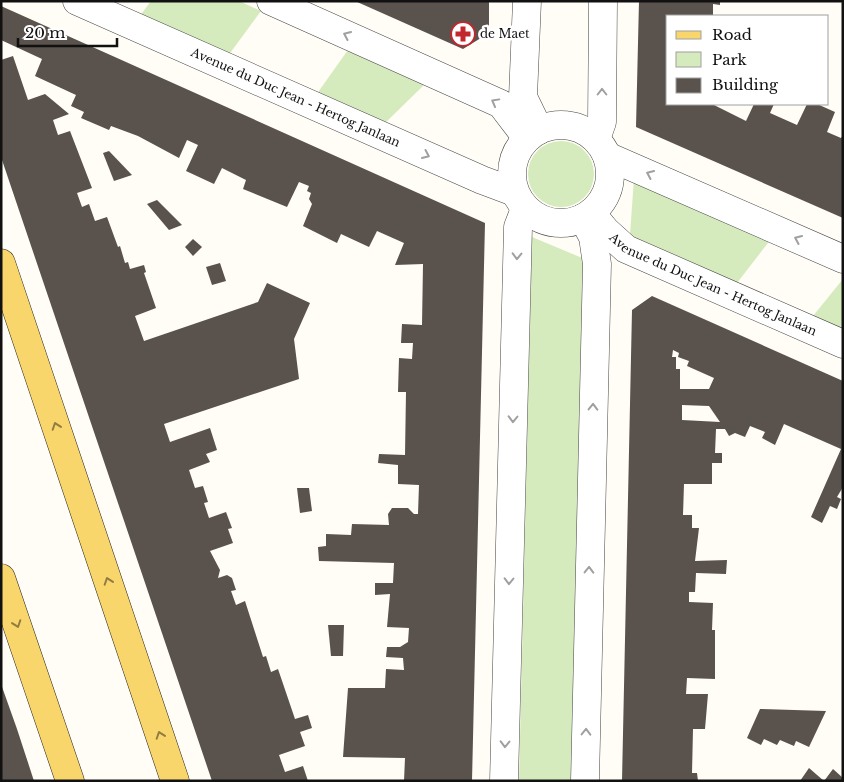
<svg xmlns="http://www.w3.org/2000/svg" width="844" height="782" font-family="'Libre Baskerville',serif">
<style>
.green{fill:#d5ebbd}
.building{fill:#5a524d;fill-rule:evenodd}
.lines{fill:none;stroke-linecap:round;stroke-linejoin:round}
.minor-casing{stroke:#444;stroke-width:29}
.primary-casing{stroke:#222;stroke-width:29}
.minor{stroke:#fff;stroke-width:28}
.primary{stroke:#f9d66b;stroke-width:28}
.oneway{stroke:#a0a0a0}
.oneway2{stroke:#917d42}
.labels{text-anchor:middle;stroke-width:5;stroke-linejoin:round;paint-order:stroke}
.poi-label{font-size:12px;fill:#111;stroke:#fff;text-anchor:start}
.street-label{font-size:12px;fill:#111;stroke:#fff}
</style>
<rect width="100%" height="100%" fill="#fffdf5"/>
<g class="green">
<polygon points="151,1 239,1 261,11 228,56 139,17"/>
<polygon points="348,50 425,84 383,125 316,95"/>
<circle cx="561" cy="174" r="33"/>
<polygon points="634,178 771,239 737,283 630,235"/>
<polygon points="532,237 587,260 574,781 519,781"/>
<polygon points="843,279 843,329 813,316"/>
</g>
<g class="building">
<polygon points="355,1 489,1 489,33 463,49"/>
<polygon points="639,1 720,1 720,5 713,4 713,16 668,16 668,104 712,104 746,121 754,104 774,104 770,113 797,125 807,104 817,104 835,112 827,132 841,138 843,135 843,218 636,127"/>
<polygon points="1,6 485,223 472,781 404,781 405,758 343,757 348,688 385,688 386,669 404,670 403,658 386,657 387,647 400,647 408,642 409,628 387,627 390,594 375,595 375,583 393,583 394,563 319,561 318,547 326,546 326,534 351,535 352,524 389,525 388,514 392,508 408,508 414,514 418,514 419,485 398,484 398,465 378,463 379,454 405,455 406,392 398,392 399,358 412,359 413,343 401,343 402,324 422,325 423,264 395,265 404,243 377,231 369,247 341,234 337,243 303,226 312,204 309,199 311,193 307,191 309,186 299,182 287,207 243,189 246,180 222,168 214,184 186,171 198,145 187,140 179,158 138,136 111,126 109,130 81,118 84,112 71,106 76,95 35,76 42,59 1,40"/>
<polygon points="13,56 28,100 45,94 69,114 53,120 58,135 70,131 92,188 77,193 82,207 89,204 95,221 107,217 118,247 120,246 125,263 128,262 130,269 144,265 146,272 144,273 156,308 135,316 144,341 258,302 267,283 310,303 294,339 299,379 164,424 170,442 210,428 217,450 206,454 210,462 189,470 195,488 203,486 208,502 204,503 209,518 226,512 232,528 228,529 233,543 210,551 220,570 218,578 227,575 232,578 236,590 231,591 236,605 245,601 263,657 266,656 271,672 278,669 295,719 308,715 312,728 300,732 305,746 279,755 285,772 303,766 308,781 212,781 1,157 1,60"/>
<polygon points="109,151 132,175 114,181 103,153"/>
<polygon points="157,200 182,225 169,230 147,204"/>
<polygon points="193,239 202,247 193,256 185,247"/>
<polygon points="220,263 226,281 212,285 206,267"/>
<path d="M 652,296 L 843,381 L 843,487 L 837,497 L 841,499 L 837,509 L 830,506 L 822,523 L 811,517 L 841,449 L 784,424 L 775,445 L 762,438 L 765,432 L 750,426 L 745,437 L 735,433 L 729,436 L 725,429 L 716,429 L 715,453 L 722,453 L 722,463 L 712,463 L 712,484 L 684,484 L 683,515 L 692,515 L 692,528 L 699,528 L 695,561 L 727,560 L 726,574 L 696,573 L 695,592 L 689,592 L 689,602 L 713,603 L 712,630 L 715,630 L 715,679 L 687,678 L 686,694 L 708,694 L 705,729 L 693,729 L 692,773 L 697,773 L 698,781 L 622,781 L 632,310 ZM 673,350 L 679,353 L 678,357 L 689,361 L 687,366 L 714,378 L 709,389 L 680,389 L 680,369 L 676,369 L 676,357 L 672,357 ZM 682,405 L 709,406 L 720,422 L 682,420 Z"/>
<polygon points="297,488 309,488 312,511 300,513"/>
<polygon points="328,625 344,625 343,656 331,656"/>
<polygon points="1,684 17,729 34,781 1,781"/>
<polygon points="760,709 826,711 809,747 796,741 794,746 780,740 777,745 764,739 761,745 747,738"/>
<polygon points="809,768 824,781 833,769 843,778 843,781 800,781"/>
</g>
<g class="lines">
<g class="minor-casing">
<g id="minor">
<path id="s1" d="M 77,1 L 482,180 L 514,192"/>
<polyline points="271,1 501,104 527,138"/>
<polyline points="527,1 523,97 539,130"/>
<circle cx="561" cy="174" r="49"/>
<polyline points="596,139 602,122 603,1"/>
<polyline points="607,156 843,259"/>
<path id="s2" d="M 591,213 L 606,231 L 626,249 L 843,344"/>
<polyline points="583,218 593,237 597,264 585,781"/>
<polyline points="504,781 518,227 525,209"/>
</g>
</g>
<g class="primary-casing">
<g id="primary">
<polyline points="1,263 175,781"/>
<polyline points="1,578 70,781"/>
</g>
</g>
<use href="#minor" class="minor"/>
<use href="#primary" class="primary"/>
</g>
<defs><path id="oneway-chevron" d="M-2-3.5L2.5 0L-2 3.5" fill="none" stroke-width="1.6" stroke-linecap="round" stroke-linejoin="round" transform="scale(1.25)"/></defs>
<g class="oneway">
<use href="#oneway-chevron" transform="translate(347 35) rotate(-156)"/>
<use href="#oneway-chevron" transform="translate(602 92) rotate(-90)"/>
<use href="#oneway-chevron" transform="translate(495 102) rotate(-151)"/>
<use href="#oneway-chevron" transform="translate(426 155) rotate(24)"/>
<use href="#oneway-chevron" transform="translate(650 174) rotate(-156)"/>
<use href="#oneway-chevron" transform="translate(798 239) rotate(-156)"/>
<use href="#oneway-chevron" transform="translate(517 256) rotate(91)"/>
<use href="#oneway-chevron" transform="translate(593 407) rotate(-89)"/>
<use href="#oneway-chevron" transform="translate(513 419) rotate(91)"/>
<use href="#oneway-chevron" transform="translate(589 570) rotate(-89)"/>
<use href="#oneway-chevron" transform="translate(509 581) rotate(91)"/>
<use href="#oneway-chevron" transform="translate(586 732) rotate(-89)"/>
<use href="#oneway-chevron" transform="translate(505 744) rotate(91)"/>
</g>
<g class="oneway2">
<use href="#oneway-chevron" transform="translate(56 426) rotate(-109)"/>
<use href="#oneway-chevron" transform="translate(108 581) rotate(-109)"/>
<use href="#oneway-chevron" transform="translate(17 624) rotate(71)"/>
<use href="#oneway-chevron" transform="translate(160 735) rotate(-109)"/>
</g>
<defs>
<g id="pharmacy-ring" transform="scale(1.25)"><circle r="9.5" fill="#fff" stroke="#c4262e" stroke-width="1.5"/><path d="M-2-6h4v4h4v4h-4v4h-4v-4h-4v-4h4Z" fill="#c4262e"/></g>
</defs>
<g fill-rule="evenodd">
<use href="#pharmacy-ring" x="463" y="34"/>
</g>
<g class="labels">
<g class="poi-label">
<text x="480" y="38">de Maet</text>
</g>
<g class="street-label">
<text dy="4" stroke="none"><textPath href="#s1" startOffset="239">Avenue du Duc Jean - Hertog Janlaan</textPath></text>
<text dy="4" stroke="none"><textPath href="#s2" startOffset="144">Avenue du Duc Jean - Hertog Janlaan</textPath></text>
</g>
</g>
<rect width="844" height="782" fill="none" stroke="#111111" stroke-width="5"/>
<rect x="666" y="15" width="162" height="90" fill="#ffffff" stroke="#a0a0a0"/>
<rect x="676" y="31" width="25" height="8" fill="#f9d66b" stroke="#a0a0a0"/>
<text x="712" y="40" font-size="15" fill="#111111">Road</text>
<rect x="676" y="52" width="25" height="15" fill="#d5ebbd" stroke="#a0a0a0"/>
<text x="712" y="65" font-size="15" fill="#111111">Park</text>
<rect x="676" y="78" width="25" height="15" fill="#5a524d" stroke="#a0a0a0"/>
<text x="712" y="90" font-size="15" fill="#111111">Building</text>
<path d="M18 38v8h99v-8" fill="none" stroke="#111111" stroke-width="2.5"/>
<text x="25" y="38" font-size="15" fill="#111111" stroke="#ffffff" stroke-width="4" paint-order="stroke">20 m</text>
</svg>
